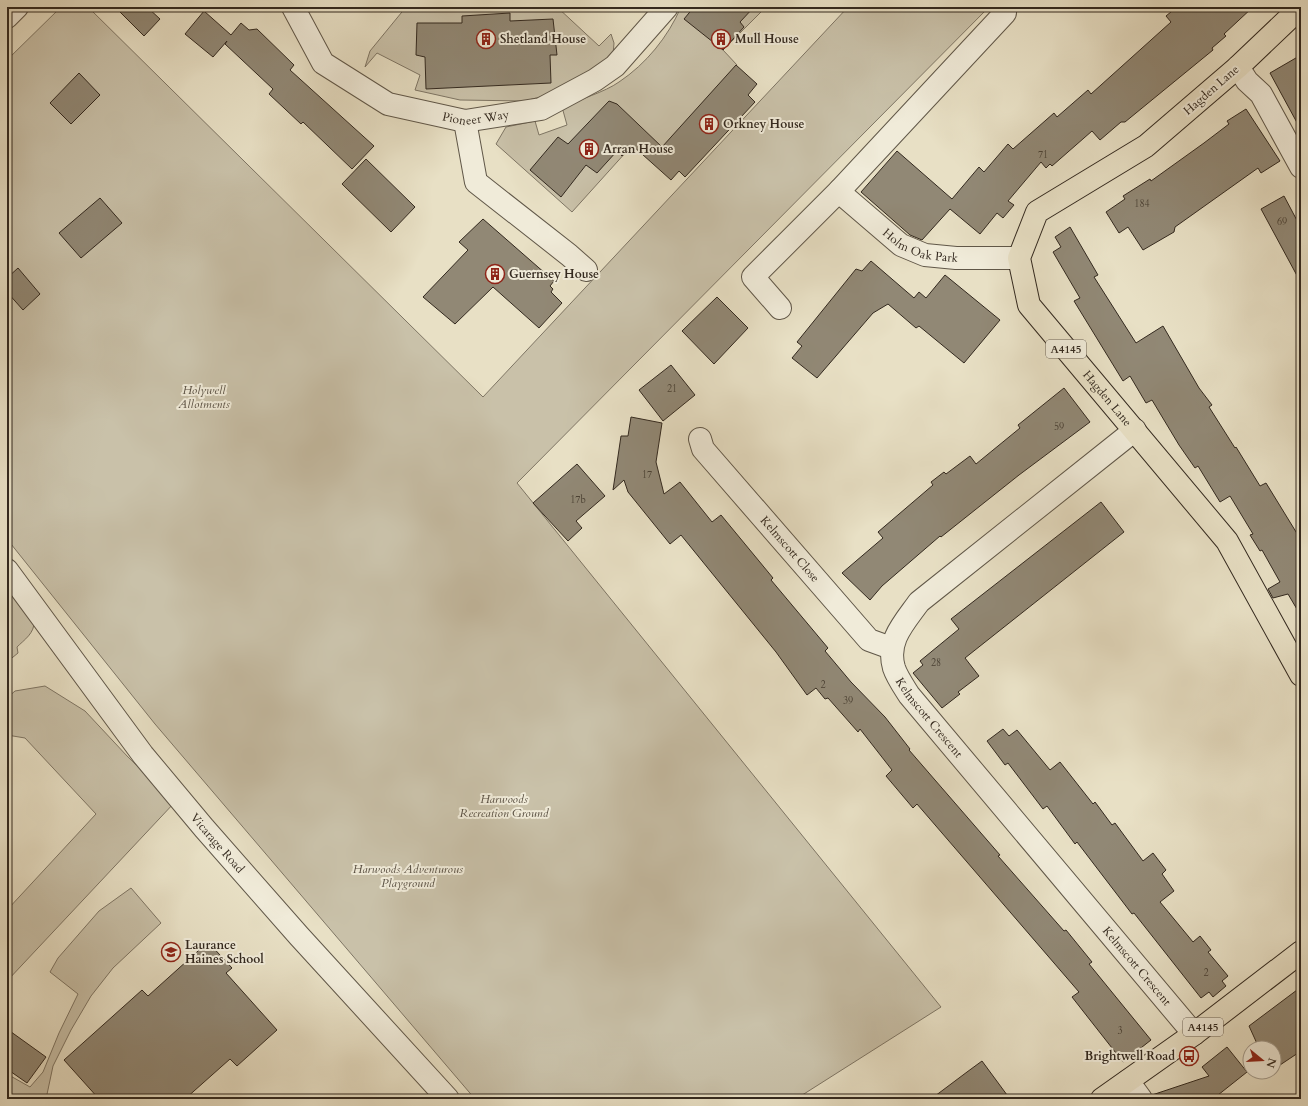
<svg xmlns="http://www.w3.org/2000/svg" width="1308" height="1106" font-family="Cardo,serif">
<style>
.green{fill:#c9c1a9;stroke:#7e7564}
.building{fill:#918875;stroke:#33291f}
.lines{fill:none;stroke-linecap:round;stroke-linejoin:round}
.minor-casing{stroke:#605748;stroke-width:24}
.major-casing{stroke:#33291f;stroke-width:24}
.minor{stroke:#f0ebd9;stroke-width:22}
.major{stroke:#e8e0c5;stroke-width:22}
.labels{text-anchor:middle;stroke-width:4;stroke-linejoin:round;paint-order:stroke}
.number-label{font-size:10px;fill:#4a4134}
.shield{fill:#f0ebd9;stroke:#6c6357;stroke-width:1}
.shield-label{font-size:11px;font-weight:bold;fill:#33291f}
.poi-label{font-size:12px;font-weight:bold;fill:#33291f;stroke:#f0ebd9;text-anchor:start}
.street-label{font-size:12px;fill:#33291f;stroke:#f0ebd9}
.park-label{font-size:12px;font-style:italic;fill:#584f42;stroke:#f0ebd9}
</style>
<rect width="100%" height="100%" fill="#e8e0c5"/>
<filter id="stains"><feTurbulence type="fractalNoise" baseFrequency=".005" numOctaves="4"/><feColorMatrix values="0 0 0 0 .2 0 0 0 0 .09 0 0 0 0 .02 0 0 0 .5 -.17"/></filter>
<radialGradient id="worn" r=".72"><stop offset=".6" stop-color="#630" stop-opacity="0"/><stop offset="1" stop-color="#630" stop-opacity=".3"/></radialGradient>
<g class="green">
<polygon points="61,7 88,7 483,397 848,7 989,7 517,483 941,1007 796,1099 475,1099 155,724 7,539 7,60"/>
<polygon points="406,7 557,7 599,46 611,34 614,43 613,55 603,65 555,93 525,101 460,100 415,90 420,75 377,53 365,67 370,51"/>
<path d="M 681,7 L 766,7 L 723,50 L 737,65 L 650,161 L 645,131 L 572,212 L 496,144 L 506,127 L 535,121 L 539,135 L 567,125 L 562,107 C 578,100 605,92 619,82 C 646,64 668,37 681,7 Z"/>
<path d="M 7,589 L 34,621 C 35,633 24,640 17,647 L 18,653 L 7,662 Z"/>
<polygon points="45,686 85,711 128,757 175,802 7,981 7,910 96,814 25,738 7,735 7,698 15,691"/>
<polygon points="131,888 161,923 113,968 91,996 71,1030 53,1066 46,1099 7,1099 7,1074 30,1087 43,1072 59,1033 78,994 50,972 58,958 99,911"/>
</g>
<g class="building">
<polygon points="115,7 147,7 160,19 144,36"/>
<polygon points="694,7 754,7 740,22 744,27 723,50 684,19"/>
<polygon points="1177,7 1253,7 1224,34 1226,36 1212,48 1213,50 1125,122 1121,122 1100,140 1092,131 1052,166 1050,164 1046,168 1041,162 1008,201 1014,205 1003,218 997,213 980,234 950,209 922,240 910,235 861,192 897,151 952,199 979,167 984,172 1008,144 1013,149 1054,113 1057,117 1088,90 1091,94 1171,22 1166,16"/>
<polygon points="204,11 231,35 241,23 249,30 257,29 294,65 290,70 374,146 352,169 303,122 301,124 269,94 273,89 225,44 227,41 213,57 185,34"/>
<polygon points="510,13 510,21 553,19 557,55 550,55 551,83 426,89 425,57 416,55 417,23 462,23 462,16"/>
<polygon points="1301,55 1301,130 1270,73"/>
<polygon points="736,65 757,84 748,95 755,102 685,177 679,171 671,180 633,146 622,156 617,151 597,173 586,165 561,197 530,170 558,137 568,144 609,101 617,104 662,147"/>
<polygon points="79,73 100,95 71,124 50,103"/>
<polygon points="1246,109 1280,161 1261,173 1258,168 1175,227 1174,232 1143,250 1128,227 1119,233 1106,212 1125,199 1123,196 1150,179 1151,181 1204,143 1229,124 1227,121"/>
<polygon points="366,159 415,207 391,232 342,184"/>
<polygon points="1284,196 1301,228 1301,283 1261,209"/>
<polygon points="100,198 122,223 81,258 59,233"/>
<polygon points="483,219 554,281 550,286 553,289 551,292 562,303 539,328 493,287 455,324 423,297 468,250 459,242"/>
<polygon points="1070,227 1098,275 1094,277 1136,343 1163,326 1199,388 1212,405 1209,407 1235,448 1236,447 1260,486 1266,483 1301,540 1301,616 1288,594 1273,598 1268,589 1280,582 1262,550 1260,551 1250,535 1253,534 1230,496 1220,502 1198,466 1195,468 1179,445 1152,400 1146,403 1130,376 1123,381 1074,301 1080,298 1053,252 1061,247 1055,237"/>
<polygon points="871,261 914,298 919,292 926,298 945,275 1000,320 964,363 919,326 916,328 888,304 873,313 817,378 792,358 802,346 797,342 856,269 862,271"/>
<polygon points="18,268 40,294 23,310 7,292 7,278"/>
<polygon points="717,297 748,328 714,364 682,331"/>
<polygon points="671,365 695,395 663,421 639,390"/>
<polygon points="1064,388 1090,422 1019,475 941,537 940,536 882,586 870,600 842,573 883,538 878,532 933,485 931,482 944,472 946,474 970,456 976,464 1020,428 1018,425"/>
<polygon points="631,417 662,423 656,462 664,494 680,482 712,522 721,515 773,578 771,580 828,648 825,651 851,682 885,717 910,749 909,750 1000,855 998,856 1064,931 1066,930 1092,962 1089,964 1151,1040 1123,1062 1072,997 1079,992 917,804 913,808 886,776 892,770 860,729 858,732 828,698 825,699 816,688 807,695 776,652 681,535 670,544 628,492 624,480 613,490 621,436 628,436"/>
<polygon points="577,464 605,496 576,521 582,528 568,541 533,503"/>
<polygon points="1101,502 1124,532 965,658 979,676 958,692 960,694 942,708 913,673 923,665 920,661 959,629 951,619"/>
<polygon points="1003,729 1009,736 1017,730 1050,770 1060,762 1093,804 1095,802 1112,825 1115,823 1143,861 1153,853 1166,870 1162,874 1174,891 1160,902 1193,942 1200,936 1211,950 1208,952 1228,976 1222,981 1226,986 1213,997 1209,992 1201,998 1134,913 1132,914 1077,842 1075,844 1047,806 1043,809 1008,763 1005,765 987,741"/>
<polygon points="208,942 232,968 226,973 277,1030 237,1066 230,1059 185,1099 99,1099 64,1060 142,990 148,996"/>
<polygon points="1301,987 1301,1051 1280,1065 1274,1053 1274,1048 1259,1048 1249,1026"/>
<polygon points="7,1029 46,1057 27,1083 7,1069"/>
<polygon points="1227,1047 1247,1072 1213,1099 1153,1099 1152,1095 1209,1076 1202,1067"/>
<polygon points="982,1061 1010,1099 931,1099 967,1072"/>
</g>
<g class="lines">
<g class="minor-casing">
<g id="minor">
<path id="s1" d="M 293,7 L 323,63 L 388,104 L 465,121 L 541,109 L 595,80 L 615,66 L 667,7"/>
<polyline points="7,17 17,7"/>
<polyline points="1238,67 1247,81 1261,94 1301,167"/>
<polyline points="465,121 476,182 569,255 586,270"/>
<path id="s2" d="M 840,190 L 845,197 L 901,245 L 925,255 L 956,258 L 1019,258"/>
<polyline points="780,308 753,277 840,190 1005,13"/>
<path id="s3" d="M 1135,430 L 919,602 C 904,623 886,641 894,668 C 897,677 904,687 909,695 L 1194,1034"/>
<path id="s4" d="M 700,439 L 703,449 L 869,640 L 891,648"/>
<path id="s5" d="M 7,570 L 143,755 L 204,828 L 299,936 L 448,1099"/>
<polyline points="1128,1081 1141,1099"/>
</g>
</g>
<g class="major-casing">
<g id="major">
<path id="s6" d="M 1301,7 L 1238,67 L 1146,146 L 1037,212 L 1019,258 L 1029,305 L 1227,541 L 1301,675"/>
<polyline points="1102,1099 1194,1034 1301,952"/>
</g>
</g>
<use href="#minor" class="minor"/>
<use href="#major" class="major"/>
</g>
<defs>
<g id="building-ring" transform="scale(1)"><circle r="9.5" fill="#f0ebd9" stroke="#8f2418" stroke-width="1.5"/><path d="M-4-6H4V6H1V3H-1V6H-4ZM-2.5-4.3h1.7v1.8h-1.7ZM.8-4.3h1.7v1.8H.8ZM-2.5-1h1.7V.8h-1.7ZM.8-1h1.7V.8H.8Z" fill="#8f2418"/></g>
<g id="school-ring" transform="scale(1)"><circle r="9.5" fill="#f0ebd9" stroke="#8f2418" stroke-width="1.5"/><path d="M0-5L7-2L0 1L-7-2ZM-4 1L0 2.5L4 1V4Q0 6-4 4Z" fill="#8f2418"/></g>
<g id="bus-ring" transform="scale(1)"><circle r="9.5" fill="#f0ebd9" stroke="#8f2418" stroke-width="1.5"/><path d="M-5-6H5V4H4V6H2V4H-2V6H-4V4H-5ZM-3.5-4V0h7V-4ZM-3.5 1.2v1.5H-2V1.2ZM2 1.2v1.5H3.5V1.2Z" fill="#8f2418"/></g>
</defs>
<g fill-rule="evenodd">
<use href="#building-ring" x="486" y="39"/>
<use href="#building-ring" x="721" y="39"/>
<use href="#building-ring" x="709" y="124"/>
<use href="#building-ring" x="589" y="149"/>
<use href="#building-ring" x="495" y="274"/>
<use href="#school-ring" x="171" y="952"/>
<use href="#bus-ring" x="1189" y="1056"/>
</g>
<g class="labels">
<g class="number-label">
<text x="1043" y="158">71</text>
<text x="1142" y="207">184</text>
<text x="1282" y="225">69</text>
<text x="672" y="392">21</text>
<text x="1059" y="430">59</text>
<text x="647" y="478">17</text>
<text x="578" y="503">17b</text>
<text x="936" y="666">28</text>
<text x="823" y="688">2</text>
<text x="848" y="704">39</text>
<text x="1206" y="976">2</text>
<text x="1120" y="1034">3</text>
</g>
<g class="shield">
<rect x="1046" y="340" width="40" height="18" rx="3"/>
<rect x="1183" y="1018" width="40" height="18" rx="3"/>
</g>
<g class="shield-label">
<text x="1066" y="353">A4145</text>
<text x="1203" y="1031">A4145</text>
</g>
<g class="poi-label">
<text x="500" y="43">Shetland House</text>
<text x="735" y="43">Mull House</text>
<text x="723" y="128">Orkney House</text>
<text x="603" y="153">Arran House</text>
<text x="509" y="278">Guernsey House</text>
<text x="185" y="949">Laurance<tspan x="185" dy="14">Haines School</tspan></text>
<text x="1175" y="1060" text-anchor="end">Brightwell Road</text>
</g>
<g class="street-label">
<text transform="translate(1211 90) rotate(-41)" y="4">Hagden Lane</text>
<text dy="4" stroke="none"><textPath href="#s1" startOffset="230">Pioneer Way</textPath></text>
<text dy="4" stroke="none"><textPath href="#s2" startOffset="101">Holm Oak Park</textPath></text>
<text dy="4" stroke="none"><textPath href="#s6" startOffset="555">Hagden Lane</textPath></text>
<text dy="4" stroke="none"><textPath href="#s4" startOffset="143">Kelmscott Close</textPath></text>
<text dy="4" stroke="none"><textPath href="#s3" startOffset="411">Kelmscott Crescent</textPath></text>
<text dy="4" stroke="none"><textPath href="#s5" startOffset="345">Vicarage Road</textPath></text>
<text dy="4" stroke="none"><textPath href="#s3" startOffset="735">Kelmscott Crescent</textPath></text>
</g>
<g class="park-label">
<text x="204" y="394">Holywell<tspan x="204" dy="14">Allotments</tspan></text>
<text x="504" y="803">Harwoods<tspan x="504" dy="14">Recreation Ground</tspan></text>
<text x="408" y="873">Harwoods Adventurous<tspan x="408" dy="14">Playground</tspan></text>
</g>
</g>
<rect width="1308" height="1106" fill="none" stroke="#e8e0c5" stroke-width="24"/>
<rect x="8" y="8" width="1292" height="1090" fill="none" stroke="#33291f" stroke-width="2"/>
<rect x="12" y="12" width="1284" height="1082" fill="none" stroke="#33291f"/>
<g transform="translate(1262 1060) rotate(108)"><circle r="19" fill="#f0ebd9" stroke="#a49d8f"/>
<path d="M0-3L7 15L0 10L-7 15Z" fill="#8f2418"/>
<text y="-6" font-size="11" font-weight="bold" text-anchor="middle" fill="#33291f">N</text>
</g>
<rect width="100%" height="100%" filter="url(#stains)"/>
<rect width="100%" height="100%" fill="url(#worn)"/>
</svg>
